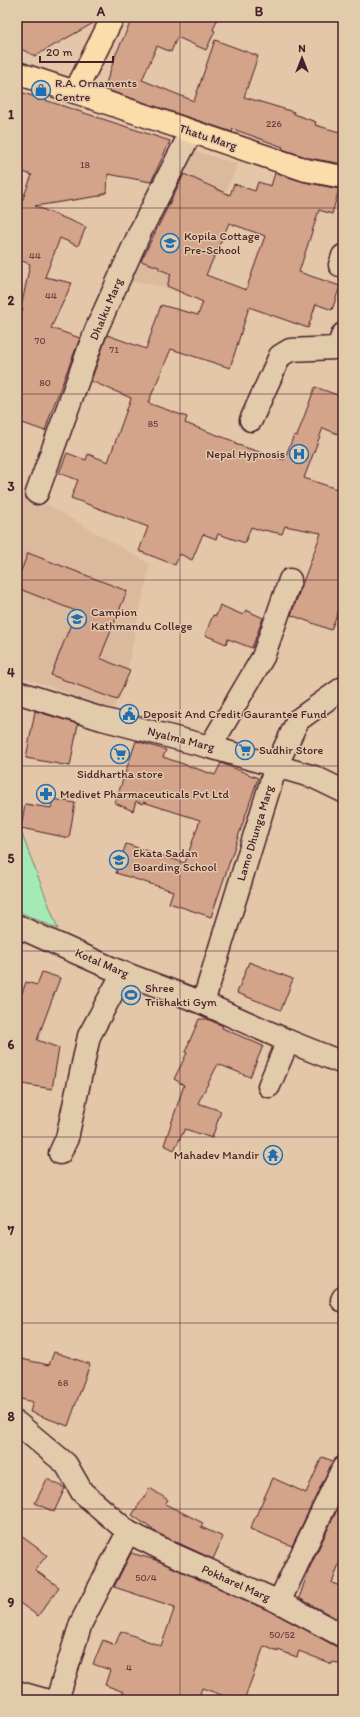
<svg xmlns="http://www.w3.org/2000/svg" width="360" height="1717" font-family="Itim,sans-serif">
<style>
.built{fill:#dbb99d}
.green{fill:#a4eab6;stroke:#778470}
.building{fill:#d3a38a;stroke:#4a1f2b;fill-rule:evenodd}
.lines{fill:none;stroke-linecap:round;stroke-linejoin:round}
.minor-casing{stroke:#4a1f2b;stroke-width:25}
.major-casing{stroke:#4a1f2b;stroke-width:25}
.minor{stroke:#e2cbab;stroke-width:22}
.major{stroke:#faddab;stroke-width:22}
.grid{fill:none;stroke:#4a1f2b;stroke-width:1;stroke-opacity:0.55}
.labels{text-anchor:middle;stroke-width:3;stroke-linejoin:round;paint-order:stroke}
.number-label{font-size:10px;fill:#6c4043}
.poi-label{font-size:12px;fill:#4a1f2b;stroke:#e2cbab;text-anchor:start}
.street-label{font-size:12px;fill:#4a1f2b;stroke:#e2cbab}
.neatline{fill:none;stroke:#4a1f2b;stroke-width:1.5}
.grid-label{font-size:13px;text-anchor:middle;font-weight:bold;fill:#4a1f2b}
</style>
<rect width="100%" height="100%" fill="#e3c7a8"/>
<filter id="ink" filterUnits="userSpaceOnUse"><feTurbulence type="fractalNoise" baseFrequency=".025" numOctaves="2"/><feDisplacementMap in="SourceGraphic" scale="8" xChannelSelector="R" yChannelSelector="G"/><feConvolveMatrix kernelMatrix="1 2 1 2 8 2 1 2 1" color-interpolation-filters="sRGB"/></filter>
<g filter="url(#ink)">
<g class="built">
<polygon points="197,152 238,164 189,270 182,292 159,286 121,280 181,155"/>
<polygon points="17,494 39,500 150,564 126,675 114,710 17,675"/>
</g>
<polygon class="green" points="17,820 18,824 58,929 17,911"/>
<g class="building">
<polygon points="17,17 99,17 97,21 35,56 17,47"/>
<polygon points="133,17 218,17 213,30 215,31 206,50 177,37 171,52 157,46 142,80 194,101 215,40 258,56 244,97 294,112 294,114 316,122 315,125 343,133 343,164 309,158 282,149 283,147 233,129 232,132 104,89 116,54"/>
<polygon points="17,91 170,141 151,182 108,174 107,192 99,196 35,206 86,227 78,246 60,238 45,277 72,283 51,328 80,338 52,410 45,431 17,421 17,324 23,309 21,308 30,264 17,259 17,214 32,175 17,170"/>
<path d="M 275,173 L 304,182 L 339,189 L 332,214 L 319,210 L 299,272 L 340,286 L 332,310 L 316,304 L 308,328 L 249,307 L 230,368 L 171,349 L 148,403 L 187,417 L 185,423 L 236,442 L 235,444 L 284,460 L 294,435 L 297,436 L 315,387 L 343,397 L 343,436 L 323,428 L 304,478 L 343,491 L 343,599 L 331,630 L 291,615 L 321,533 L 285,526 L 282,534 L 264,530 L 263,531 L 251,527 L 245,543 L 218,534 L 216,539 L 203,534 L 192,560 L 180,554 L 175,565 L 139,551 L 148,527 L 71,498 L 78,480 L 59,473 L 67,453 L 86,460 L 88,454 L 108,462 L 131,398 L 91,381 L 107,335 L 146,349 L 161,305 L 198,315 L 203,302 L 167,286 L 171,274 L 159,269 L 159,267 L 141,261 L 184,174 L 230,195 L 234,184 L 255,191 L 258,182 L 271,186 ZM 229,223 L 265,236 L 246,290 L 206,275 Z"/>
<polygon points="28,553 127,591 100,658 130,671 117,700 51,675 76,611 17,588 17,581"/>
<polygon points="220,605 243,615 246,610 263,618 252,648 228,639 226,644 205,635 213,615 216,616"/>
<polygon points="35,711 78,724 70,766 26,758"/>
<polygon points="136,741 166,750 163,757 215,775 221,763 258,778 211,917 169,903 173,891 116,873 126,844 185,863 200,820 143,802 142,804 136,801 133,811 115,803"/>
<polygon points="53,799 75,803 69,838 21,828 25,804 51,808"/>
<polygon points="249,962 293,979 281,1010 237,993"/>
<polygon points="42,972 60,978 37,1040 59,1048 52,1089 22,1084 20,1090 17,1089 17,1007 26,982 37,985"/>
<polygon points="199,1019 207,1019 223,1026 222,1028 263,1046 250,1077 218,1064 198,1103 221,1111 212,1138 185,1129 174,1150 164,1145 184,1085 174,1079 187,1053 185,1052"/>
<polygon points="54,1352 90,1364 68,1426 30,1412 33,1402 17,1398 17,1358 49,1365"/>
<polygon points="322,1457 333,1461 292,1546 250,1529 273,1478 306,1493"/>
<polygon points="47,1479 65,1488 54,1512 35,1503"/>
<polygon points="150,1488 168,1500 165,1504 203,1523 201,1527 223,1537 213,1559 159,1534 132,1515"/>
<polygon points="343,1497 343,1553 332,1583 343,1587 343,1614 341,1621 299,1598 309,1569"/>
<polygon points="17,1533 47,1555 35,1570 59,1587 38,1616 17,1601"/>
<polygon points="131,1553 159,1561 274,1613 337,1647 343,1648 343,1664 333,1662 332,1664 299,1651 297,1657 278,1650 278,1652 264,1646 244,1700 236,1700 202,1688 198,1700 121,1700 124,1692 105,1685 110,1670 93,1664 103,1640 115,1645 121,1631 161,1646 175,1607 114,1587"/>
</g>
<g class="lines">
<g class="minor-casing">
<g id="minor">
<polyline points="340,265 343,256"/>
<polyline points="251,420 280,356 290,350 335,348 339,344 343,334"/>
<polyline points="37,493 96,330 140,232 191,132"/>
<polyline points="17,692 102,719 210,747 314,777 343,791"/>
<polyline points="210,747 263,657 290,580"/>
<polyline points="17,926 113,969 203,1003 288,1041 343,1063"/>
<polyline points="203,1003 276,766 298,720 343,688"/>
<polyline points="269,1086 288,1041"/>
<polyline points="60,1153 67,1138 89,1036 123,973"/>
<polyline points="342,1300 343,1298"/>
<polyline points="17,1423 66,1464 82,1492 128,1532 81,1623 57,1700"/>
<polyline points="128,1532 172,1554 279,1602 343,1636"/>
<polyline points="279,1602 343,1468"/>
<polyline points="17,1692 45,1700"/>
</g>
</g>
<g class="major-casing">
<g id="major">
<polyline points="17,73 75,92 113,17"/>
<polyline points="75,92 306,170 343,177"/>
</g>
</g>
<use href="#minor" class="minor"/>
<use href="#major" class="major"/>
</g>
</g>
<path class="grid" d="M 180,17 L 180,1700M 17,208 L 343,208M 17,394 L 343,394M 17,580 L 343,580M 17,766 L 343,766M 17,951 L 343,951M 17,1137 L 343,1137M 17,1323 L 343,1323M 17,1509 L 343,1509"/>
<defs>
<g id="shop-ring" transform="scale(1)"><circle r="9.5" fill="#e2cbab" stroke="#1f6fb2" stroke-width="1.5"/><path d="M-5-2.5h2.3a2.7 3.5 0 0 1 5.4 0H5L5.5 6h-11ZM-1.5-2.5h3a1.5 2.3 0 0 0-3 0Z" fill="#1f6fb2"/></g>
<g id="school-ring" transform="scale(1)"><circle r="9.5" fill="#e2cbab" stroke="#1f6fb2" stroke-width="1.5"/><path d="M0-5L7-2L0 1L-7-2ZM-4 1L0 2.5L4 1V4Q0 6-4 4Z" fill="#1f6fb2"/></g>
<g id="hospital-ring" transform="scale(1)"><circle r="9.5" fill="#e2cbab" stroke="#1f6fb2" stroke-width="1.5"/><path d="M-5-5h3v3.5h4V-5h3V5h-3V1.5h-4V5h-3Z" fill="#1f6fb2"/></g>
<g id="university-ring" transform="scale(1)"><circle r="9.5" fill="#e2cbab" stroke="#1f6fb2" stroke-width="1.5"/><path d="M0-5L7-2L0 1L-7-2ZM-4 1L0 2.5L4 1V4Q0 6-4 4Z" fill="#1f6fb2"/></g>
<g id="civic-ring" transform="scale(1)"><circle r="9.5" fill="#e2cbab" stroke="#1f6fb2" stroke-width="1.5"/><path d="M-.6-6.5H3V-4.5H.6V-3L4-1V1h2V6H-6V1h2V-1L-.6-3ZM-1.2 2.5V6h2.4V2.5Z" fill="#1f6fb2"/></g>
<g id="supermarket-ring" transform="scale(1)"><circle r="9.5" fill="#e2cbab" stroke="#1f6fb2" stroke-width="1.5"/><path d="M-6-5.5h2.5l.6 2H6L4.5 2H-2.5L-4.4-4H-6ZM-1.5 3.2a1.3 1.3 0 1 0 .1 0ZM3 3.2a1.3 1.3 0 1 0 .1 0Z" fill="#1f6fb2"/></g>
<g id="pharmacy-ring" transform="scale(1)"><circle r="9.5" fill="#e2cbab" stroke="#1f6fb2" stroke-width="1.5"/><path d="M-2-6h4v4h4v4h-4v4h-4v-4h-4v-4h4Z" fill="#1f6fb2"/></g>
<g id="stadium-ring" transform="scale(1)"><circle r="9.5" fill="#e2cbab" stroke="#1f6fb2" stroke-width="1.5"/><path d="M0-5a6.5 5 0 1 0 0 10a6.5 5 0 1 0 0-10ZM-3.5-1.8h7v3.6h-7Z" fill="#1f6fb2"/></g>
<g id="temple-ring" transform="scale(1)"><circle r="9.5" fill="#e2cbab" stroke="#1f6fb2" stroke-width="1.5"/><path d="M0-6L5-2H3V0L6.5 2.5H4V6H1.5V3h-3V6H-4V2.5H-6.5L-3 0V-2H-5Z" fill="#1f6fb2"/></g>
</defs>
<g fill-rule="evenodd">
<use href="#shop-ring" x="41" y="90"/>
<use href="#school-ring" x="170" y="243"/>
<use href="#hospital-ring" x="299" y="454"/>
<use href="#university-ring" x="77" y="619"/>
<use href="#civic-ring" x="129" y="714"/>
<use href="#supermarket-ring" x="245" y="750"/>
<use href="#supermarket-ring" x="120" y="754"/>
<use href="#pharmacy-ring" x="46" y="794"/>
<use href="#school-ring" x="119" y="860"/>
<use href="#stadium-ring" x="131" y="995"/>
<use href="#temple-ring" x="273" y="1155"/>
</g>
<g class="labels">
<g class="number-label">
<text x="274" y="127">226</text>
<text x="85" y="168">18</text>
<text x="35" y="259">44</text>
<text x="51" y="299">44</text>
<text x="40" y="344">70</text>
<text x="114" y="353">71</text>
<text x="45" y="386">80</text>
<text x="153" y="427">85</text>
<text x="63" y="1386">68</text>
<text x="146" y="1581">50/4</text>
<text x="282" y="1638">50/52</text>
<text x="129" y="1671">4</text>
</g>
<g class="poi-label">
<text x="55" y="87">R.A. Ornaments<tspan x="55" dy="14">Centre</tspan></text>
<text x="184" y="240">Kopila Cottage<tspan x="184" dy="14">Pre-School</tspan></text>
<text x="285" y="458" text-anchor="end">Nepal Hypnosis</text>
<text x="91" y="616">Campion<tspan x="91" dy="14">Kathmandu College</tspan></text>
<text x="143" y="718">Deposit And Credit Gaurantee Fund</text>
<text x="259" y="754">Sudhir Store</text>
<text x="120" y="778" text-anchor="middle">Siddhartha store</text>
<text x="60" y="798">Medivet Pharmaceuticals Pvt Ltd</text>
<text x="133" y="857">Ekata Sadan<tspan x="133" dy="14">Boarding School</tspan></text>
<text x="145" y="992">Shree<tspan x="145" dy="14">Trishakti Gym</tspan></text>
<text x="259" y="1159" text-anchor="end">Mahadev Mandir</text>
</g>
<g class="street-label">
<text transform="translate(208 137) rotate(18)" y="4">Thatu Marg</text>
<text transform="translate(106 309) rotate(-67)" y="4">Dhalku Marg</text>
<text transform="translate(181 739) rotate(14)" y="4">Nyalma Marg</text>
<text transform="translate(255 833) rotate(-73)" y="4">Lamo Dhunga Marg</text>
<text transform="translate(102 963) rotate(23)" y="4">Kotal Marg</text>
<text transform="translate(236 1583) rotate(24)" y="4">Pokharel Marg</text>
</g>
</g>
<rect width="360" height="1717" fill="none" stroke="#e2cbab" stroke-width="44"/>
<g transform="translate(302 58)" stroke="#e2cbab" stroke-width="3" paint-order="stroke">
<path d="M0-3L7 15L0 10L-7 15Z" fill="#4a1f2b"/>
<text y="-6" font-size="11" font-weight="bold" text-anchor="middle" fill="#4a1f2b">N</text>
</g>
<path d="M40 56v6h73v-6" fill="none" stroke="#4a1f2b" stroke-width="2"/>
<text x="46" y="56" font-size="12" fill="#4a1f2b" stroke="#e2cbab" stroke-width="3" paint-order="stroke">20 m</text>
<rect x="22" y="22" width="316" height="1673" class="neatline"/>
<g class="grid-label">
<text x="101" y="16">A</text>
<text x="259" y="16">B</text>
<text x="11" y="119">1</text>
<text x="11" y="305">2</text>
<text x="11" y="491">3</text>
<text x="11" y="677">4</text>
<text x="11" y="863">5</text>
<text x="11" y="1049">6</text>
<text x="11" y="1235">7</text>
<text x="11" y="1421">8</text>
<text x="11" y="1607">9</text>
</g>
</svg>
